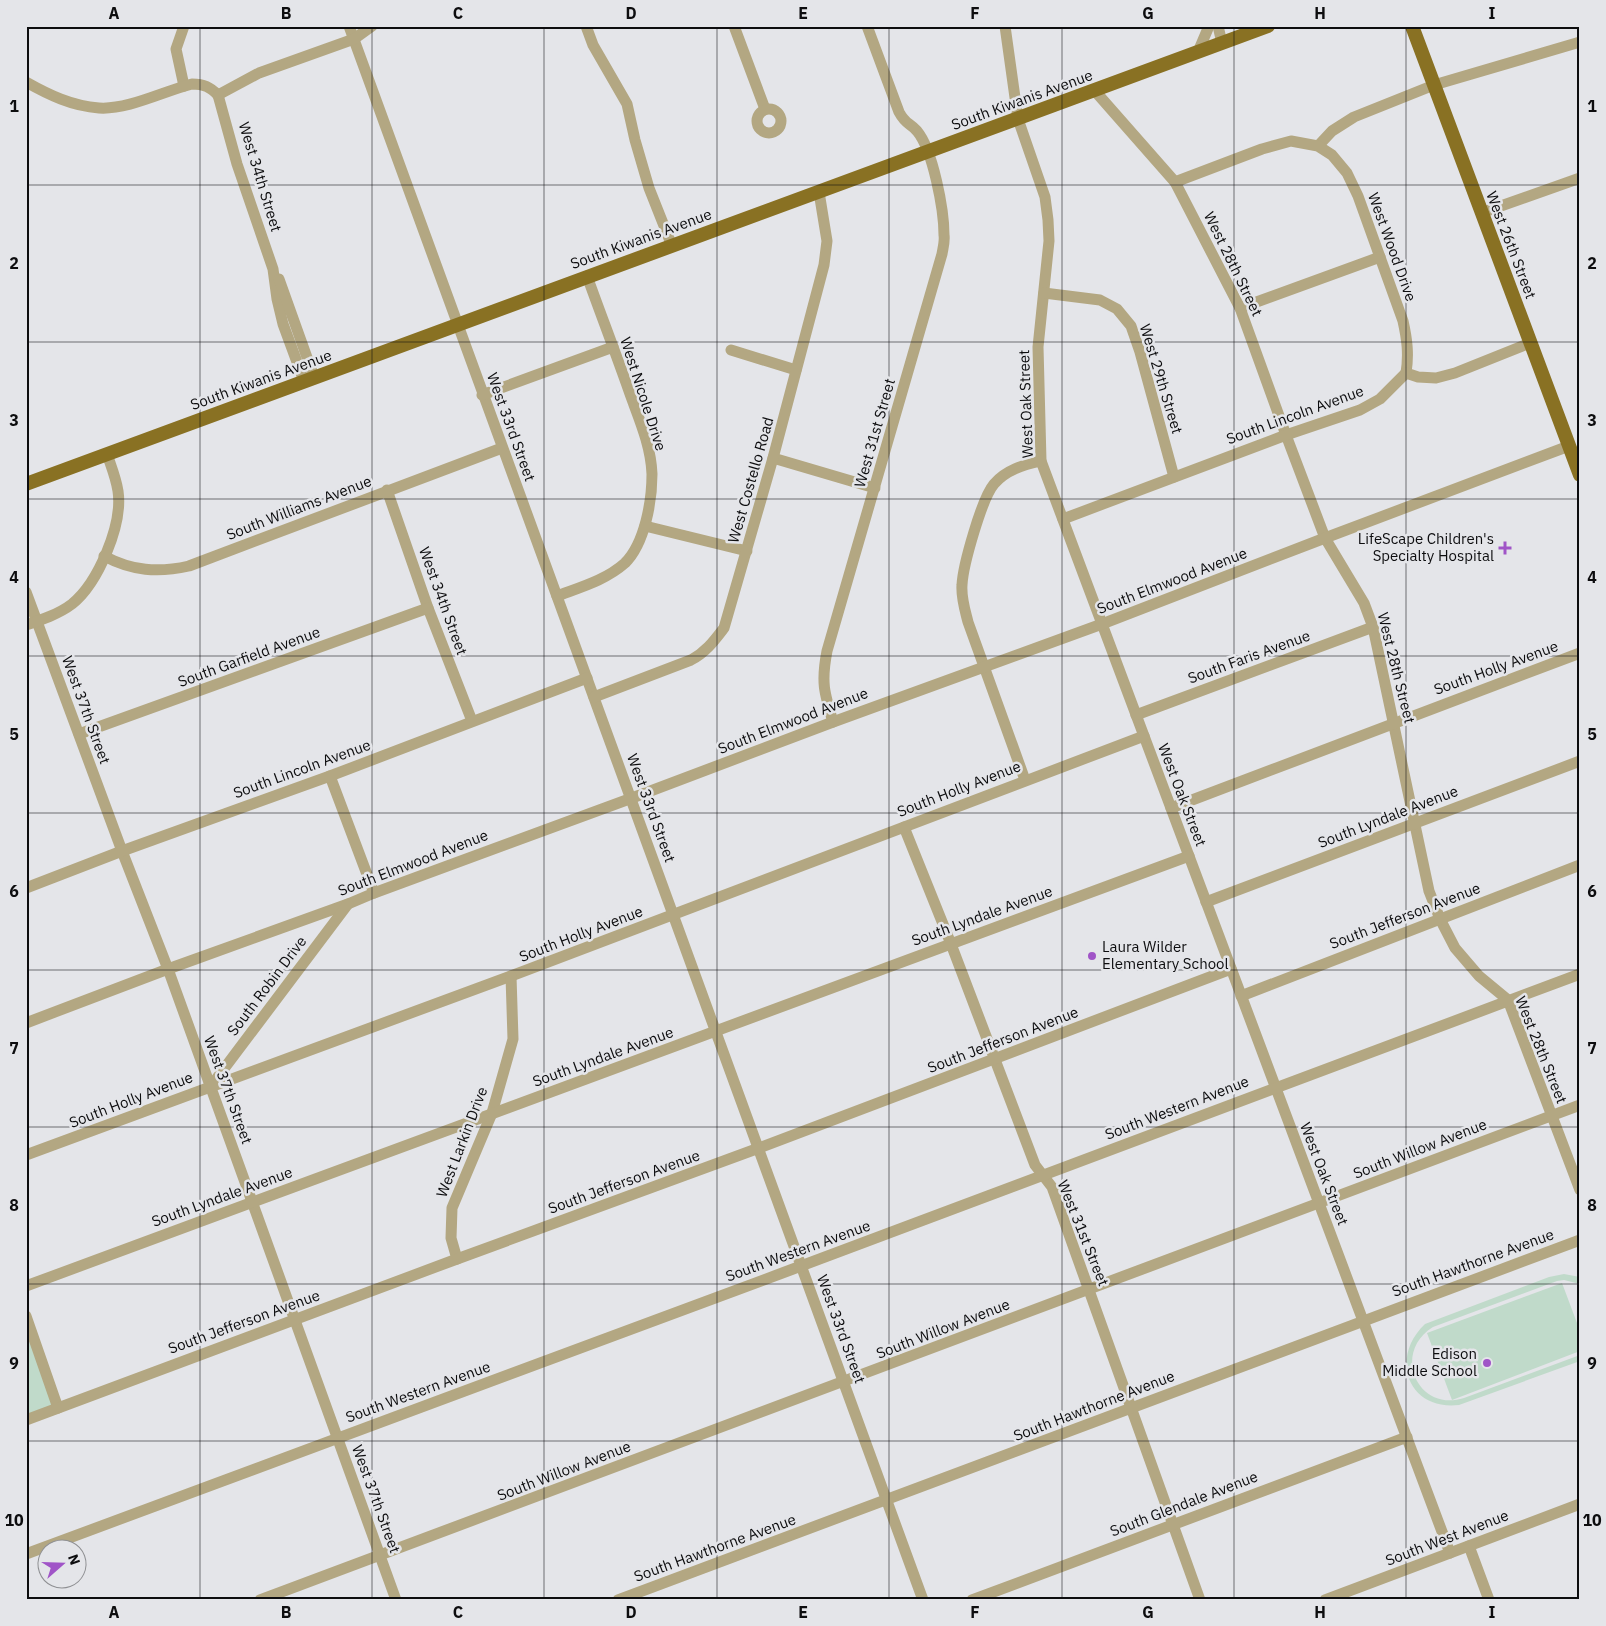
<svg xmlns="http://www.w3.org/2000/svg" width="1606" height="1626" font-family="'IBM Plex Sans',sans-serif">
<style>
.green{fill:#c0daca}
.lines{fill:none;stroke-linecap:round;stroke-linejoin:round}
.minor{stroke:#b3a782;stroke-width:11}
.major{stroke:#897123;stroke-width:14}
.grid{fill:none;stroke:#0d0d0f;stroke-width:1;stroke-opacity:0.55}
.poi-dot{fill:#a054c7;stroke:#e4e5e9;stroke-width:2}
.labels{text-anchor:middle;stroke-width:5;stroke-linejoin:round;paint-order:stroke}
.street-label{font-size:15px;fill:#0d0d0f;stroke:#e4e5e9}
.poi-label{font-size:15px;fill:#0d0d0f;stroke:#e4e5e9;text-anchor:end}
.neatline{fill:none;stroke:#0d0d0f;stroke-width:2}
.grid-label{font-size:16px;text-anchor:middle;font-weight:bold;fill:#0d0d0f}
</style>
<rect width="100%" height="100%" fill="#e4e5e9"/>
<g class="green">
<path d="M 1564,1274 L 1580,1277 L 1580,1284 L 1564,1280 L 1557,1281 L 1433,1327 C 1391,1353 1418,1413 1464,1398 L 1580,1355 L 1580,1361 L 1459,1405 C 1408,1411 1389,1358 1425,1324 L 1549,1277 Z"/>
<polygon points="1562,1283 1580,1331 1580,1351 1452,1400 1427,1333"/>
<polygon points="26,1315 58,1408 26,1420"/>
</g>
<g class="lines">
<g class="minor">
<polyline points="184,26 176,49 184,86"/>
<polyline points="349,26 923,1600"/>
<polyline points="586,26 593,45 627,104 635,140 649,188 672,246"/>
<polyline points="734,26 765,109"/>
<polyline points="1005,26 1018,119 1045,197 1048,220 1049,241 1038,347 1041,461 1450,1553"/>
<polyline points="1218,26 1222,43"/>
<polyline points="1198,52 1209,26"/>
<path d="M 26,82 C 49,95 72,106 99,108 C 128,110 164,91 192,84 C 204,84 210,87 218,95"/>
<polyline points="1095,91 1175,182 1240,308 1286,435 1325,538 1364,603 1373,627 1429,891 1440,919 1455,948 1479,976 1508,1000 1580,1190"/>
<polyline points="218,95 237,164 273,269 277,299 283,324 304,381"/>
<polyline points="218,95 259,73 354,39 372,26"/>
<circle cx="769" cy="121" r="12"/>
<polyline points="1318,146 1332,131 1354,117 1434,85 1580,42"/>
<path d="M 1175,182 L 1262,149 L 1291,141 L 1318,146 L 1332,155 L 1347,173 L 1358,196 L 1403,321 C 1407,339 1409,354 1406,373"/>
<polyline points="1481,213 1580,178"/>
<polyline points="279,279 314,377"/>
<polyline points="1044,293 1100,300 1117,309 1131,326 1140,352 1174,477"/>
<polyline points="1240,308 1380,257"/>
<polyline points="731,350 796,370"/>
<polyline points="1406,373 1418,377 1436,378 1455,373 1530,343"/>
<polyline points="482,395 613,347"/>
<polyline points="773,458 875,488"/>
<polyline points="387,490 428,608 472,721"/>
<polyline points="1063,519 1286,435 1360,410 1380,399 1406,373"/>
<polyline points="645,526 747,551"/>
<path d="M 104,556 C 132,571 158,573 189,566 L 502,448"/>
<polyline points="26,592 122,851 168,969 396,1600"/>
<path d="M 557,596 C 581,587 606,580 625,563 C 645,543 652,501 652,474 C 651,446 639,419 630,394 C 616,354 601,315 587,276"/>
<path d="M 26,625 C 41,620 59,614 72,604 C 98,583 123,525 118,491 C 116,478 111,466 107,454"/>
<path d="M 594,697 L 691,660 C 706,652 714,641 724,628 L 773,458 L 824,265 L 827,241 L 819,192"/>
<polyline points="1136,715 1373,627"/>
<path d="M 833,722 C 824,692 821,682 827,651 L 942,254 C 943,248 945,241 944,235 C 944,210 933,150 917,131 C 909,122 906,125 899,112 L 867,26"/>
<polyline points="79,734 428,608"/>
<polyline points="330,776 374,893"/>
<path d="M 1025,780 L 968,622 C 965,610 961,598 962,585 C 963,565 982,498 994,484 C 1006,470 1023,465 1041,461"/>
<polyline points="1171,808 1580,653"/>
<polyline points="904,827 951,944 1035,1165 1052,1187 1200,1600"/>
<polyline points="26,888 122,851 330,776 587,678"/>
<polyline points="1206,902 1580,761"/>
<polyline points="1241,996 1580,865"/>
<polyline points="26,1023 168,969 348,904 374,893 632,798 833,722 1102,624 1325,538 1569,446"/>
<polyline points="211,1086 348,904"/>
<polyline points="26,1155 511,976 1144,736"/>
<polyline points="457,1259 451,1238 452,1208 492,1113 513,1039 511,976"/>
<polyline points="26,1286 1189,856"/>
<polyline points="26,1316 58,1408"/>
<polyline points="26,1420 457,1259 759,1148 1231,969"/>
<polyline points="1469,1546 1489,1600"/>
<polyline points="26,1554 793,1269 1580,974"/>
<polyline points="260,1600 1580,1105"/>
<polyline points="618,1600 1580,1240"/>
<polyline points="972,1600 1407,1437"/>
<polyline points="1325,1600 1580,1504"/>
</g>
<g class="major">
<polyline points="1412,26 1580,475"/>
<polyline points="26,484 1268,26"/>
</g>
</g>
<path class="grid" d="M 200,26 L 200,1600M 372,26 L 372,1600M 544,26 L 544,1600M 717,26 L 717,1600M 889,26 L 889,1600M 1062,26 L 1062,1600M 1234,26 L 1234,1600M 1406,26 L 1406,1600M 26,185 L 1580,185M 26,342 L 1580,342M 26,499 L 1580,499M 26,656 L 1580,656M 26,813 L 1580,813M 26,970 L 1580,970M 26,1127 L 1580,1127M 26,1284 L 1580,1284M 26,1441 L 1580,1441"/>
<g class="poi-dot">
<path d="M1502.5 540.5h5v5h5v5h-5v5h-5v-5h-5v-5h5z"/>
<circle cx="1092" cy="956" r="5"/>
<circle cx="1487" cy="1363" r="5"/>
</g>
<g class="labels">
<g class="street-label">
<text transform="translate(1022 100) rotate(-20)" y="5">South Kiwanis Avenue</text>
<text transform="translate(260 177) rotate(73)" y="5">West 34th Street</text>
<text transform="translate(641 239) rotate(-20)" y="5">South Kiwanis Avenue</text>
<text transform="translate(1511 245) rotate(69)" y="5">West 26th Street</text>
<text transform="translate(1392 247) rotate(70)" y="5">West Wood Drive</text>
<text transform="translate(1233 264) rotate(64)" y="5">West 28th Street</text>
<text transform="translate(1161 379) rotate(73)" y="5">West 29th Street</text>
<text transform="translate(261 380) rotate(-20)" y="5">South Kiwanis Avenue</text>
<text transform="translate(643 394) rotate(72)" y="5">West Nicole Drive</text>
<text transform="translate(1026 404) rotate(-92)" y="5">West Oak Street</text>
<text transform="translate(1295 415) rotate(-20)" y="5">South Lincoln Avenue</text>
<text transform="translate(511 427) rotate(70)" y="5">West 33rd Street</text>
<text transform="translate(875 433) rotate(-74)" y="5">West 31st Street</text>
<text transform="translate(751 480) rotate(-74)" y="5">West Costello Road</text>
<text transform="translate(299 508) rotate(-21)" y="5">South Williams Avenue</text>
<text transform="translate(1172 581) rotate(-21)" y="5">South Elmwood Avenue</text>
<text transform="translate(443 601) rotate(70)" y="5">West 34th Street</text>
<text transform="translate(249 657) rotate(-20)" y="5">South Garfield Avenue</text>
<text transform="translate(1249 657) rotate(-20)" y="5">South Faris Avenue</text>
<text transform="translate(1396 668) rotate(76)" y="5">West 28th Street</text>
<text transform="translate(1496 668) rotate(-20)" y="5">South Holly Avenue</text>
<text transform="translate(86 710) rotate(70)" y="5">West 37th Street</text>
<text transform="translate(793 721) rotate(-21)" y="5">South Elmwood Avenue</text>
<text transform="translate(302 769) rotate(-20)" y="5">South Lincoln Avenue</text>
<text transform="translate(959 789) rotate(-21)" y="5">South Holly Avenue</text>
<text transform="translate(1182 795) rotate(69)" y="5">West Oak Street</text>
<text transform="translate(651 808) rotate(70)" y="5">West 33rd Street</text>
<text transform="translate(1388 817) rotate(-21)" y="5">South Lyndale Avenue</text>
<text transform="translate(413 863) rotate(-21)" y="5">South Elmwood Avenue</text>
<text transform="translate(982 916) rotate(-20)" y="5">South Lyndale Avenue</text>
<text transform="translate(1405 916) rotate(-21)" y="5">South Jefferson Avenue</text>
<text transform="translate(581 934) rotate(-21)" y="5">South Holly Avenue</text>
<text transform="translate(267 986) rotate(-53)" y="5">South Robin Drive</text>
<text transform="translate(1003 1040) rotate(-21)" y="5">South Jefferson Avenue</text>
<text transform="translate(1541 1050) rotate(68)" y="5">West 28th Street</text>
<text transform="translate(603 1057) rotate(-20)" y="5">South Lyndale Avenue</text>
<text transform="translate(228 1090) rotate(70)" y="5">West 37th Street</text>
<text transform="translate(131 1100) rotate(-21)" y="5">South Holly Avenue</text>
<text transform="translate(1177 1108) rotate(-21)" y="5">South Western Avenue</text>
<text transform="translate(462 1142) rotate(-69)" y="5">West Larkin Drive</text>
<text transform="translate(1420 1149) rotate(-21)" y="5">South Willow Avenue</text>
<text transform="translate(1324 1174) rotate(69)" y="5">West Oak Street</text>
<text transform="translate(624 1182) rotate(-20)" y="5">South Jefferson Avenue</text>
<text transform="translate(222 1197) rotate(-20)" y="5">South Lyndale Avenue</text>
<text transform="translate(1083 1233) rotate(68)" y="5">West 31st Street</text>
<text transform="translate(798 1251) rotate(-20)" y="5">South Western Avenue</text>
<text transform="translate(1473 1263) rotate(-20)" y="5">South Hawthorne Avenue</text>
<text transform="translate(244 1322) rotate(-20)" y="5">South Jefferson Avenue</text>
<text transform="translate(841 1329) rotate(70)" y="5">West 33rd Street</text>
<text transform="translate(943 1329) rotate(-21)" y="5">South Willow Avenue</text>
<text transform="translate(418 1392) rotate(-20)" y="5">South Western Avenue</text>
<text transform="translate(1094 1406) rotate(-21)" y="5">South Hawthorne Avenue</text>
<text transform="translate(564 1471) rotate(-21)" y="5">South Willow Avenue</text>
<text transform="translate(376 1499) rotate(70)" y="5">West 37th Street</text>
<text transform="translate(1184 1504) rotate(-21)" y="5">South Glendale Avenue</text>
<text transform="translate(1447 1538) rotate(-21)" y="5">South West Avenue</text>
<text transform="translate(715 1548) rotate(-20)" y="5">South Hawthorne Avenue</text>
</g>
<g class="poi-label">
<text x="1494" y="544">LifeScape Children's<tspan x="1494" dy="17">Specialty Hospital</tspan></text>
<text x="1102" y="952" text-anchor="start">Laura Wilder<tspan x="1102" dy="17">Elementary School</tspan></text>
<text x="1477" y="1359">Edison<tspan x="1477" dy="17">Middle School</tspan></text>
</g>
</g>
<rect width="1606" height="1626" fill="none" stroke="#e4e5e9" stroke-width="55"/>
<g transform="translate(62 1564) rotate(70)"><circle r="24" fill="#e4e5e9" stroke="#8e8f92"/>
<path d="M0-4L9 19L0 12L-9 19Z" fill="#a054c7"/>
<text y="-8" font-size="14" font-weight="bold" text-anchor="middle" fill="#0d0d0f">N</text>
</g>
<rect x="28" y="28" width="1550" height="1570" class="neatline"/>
<g class="grid-label">
<text x="114" y="19">A</text>
<text x="286" y="19">B</text>
<text x="458" y="19">C</text>
<text x="631" y="19">D</text>
<text x="803" y="19">E</text>
<text x="975" y="19">F</text>
<text x="1148" y="19">G</text>
<text x="1320" y="19">H</text>
<text x="1492" y="19">I</text>
<text x="14" y="112">1</text>
<text x="1592" y="112">1</text>
<text x="14" y="269">2</text>
<text x="1592" y="269">2</text>
<text x="14" y="426">3</text>
<text x="1592" y="426">3</text>
<text x="14" y="583">4</text>
<text x="1592" y="583">4</text>
<text x="14" y="740">5</text>
<text x="1592" y="740">5</text>
<text x="14" y="897">6</text>
<text x="1592" y="897">6</text>
<text x="14" y="1054">7</text>
<text x="1592" y="1054">7</text>
<text x="14" y="1211">8</text>
<text x="1592" y="1211">8</text>
<text x="14" y="1369">9</text>
<text x="1592" y="1369">9</text>
<text x="14" y="1526">10</text>
<text x="1592" y="1526">10</text>
<text x="114" y="1618">A</text>
<text x="286" y="1618">B</text>
<text x="458" y="1618">C</text>
<text x="631" y="1618">D</text>
<text x="803" y="1618">E</text>
<text x="975" y="1618">F</text>
<text x="1148" y="1618">G</text>
<text x="1320" y="1618">H</text>
<text x="1492" y="1618">I</text>
</g>
</svg>
